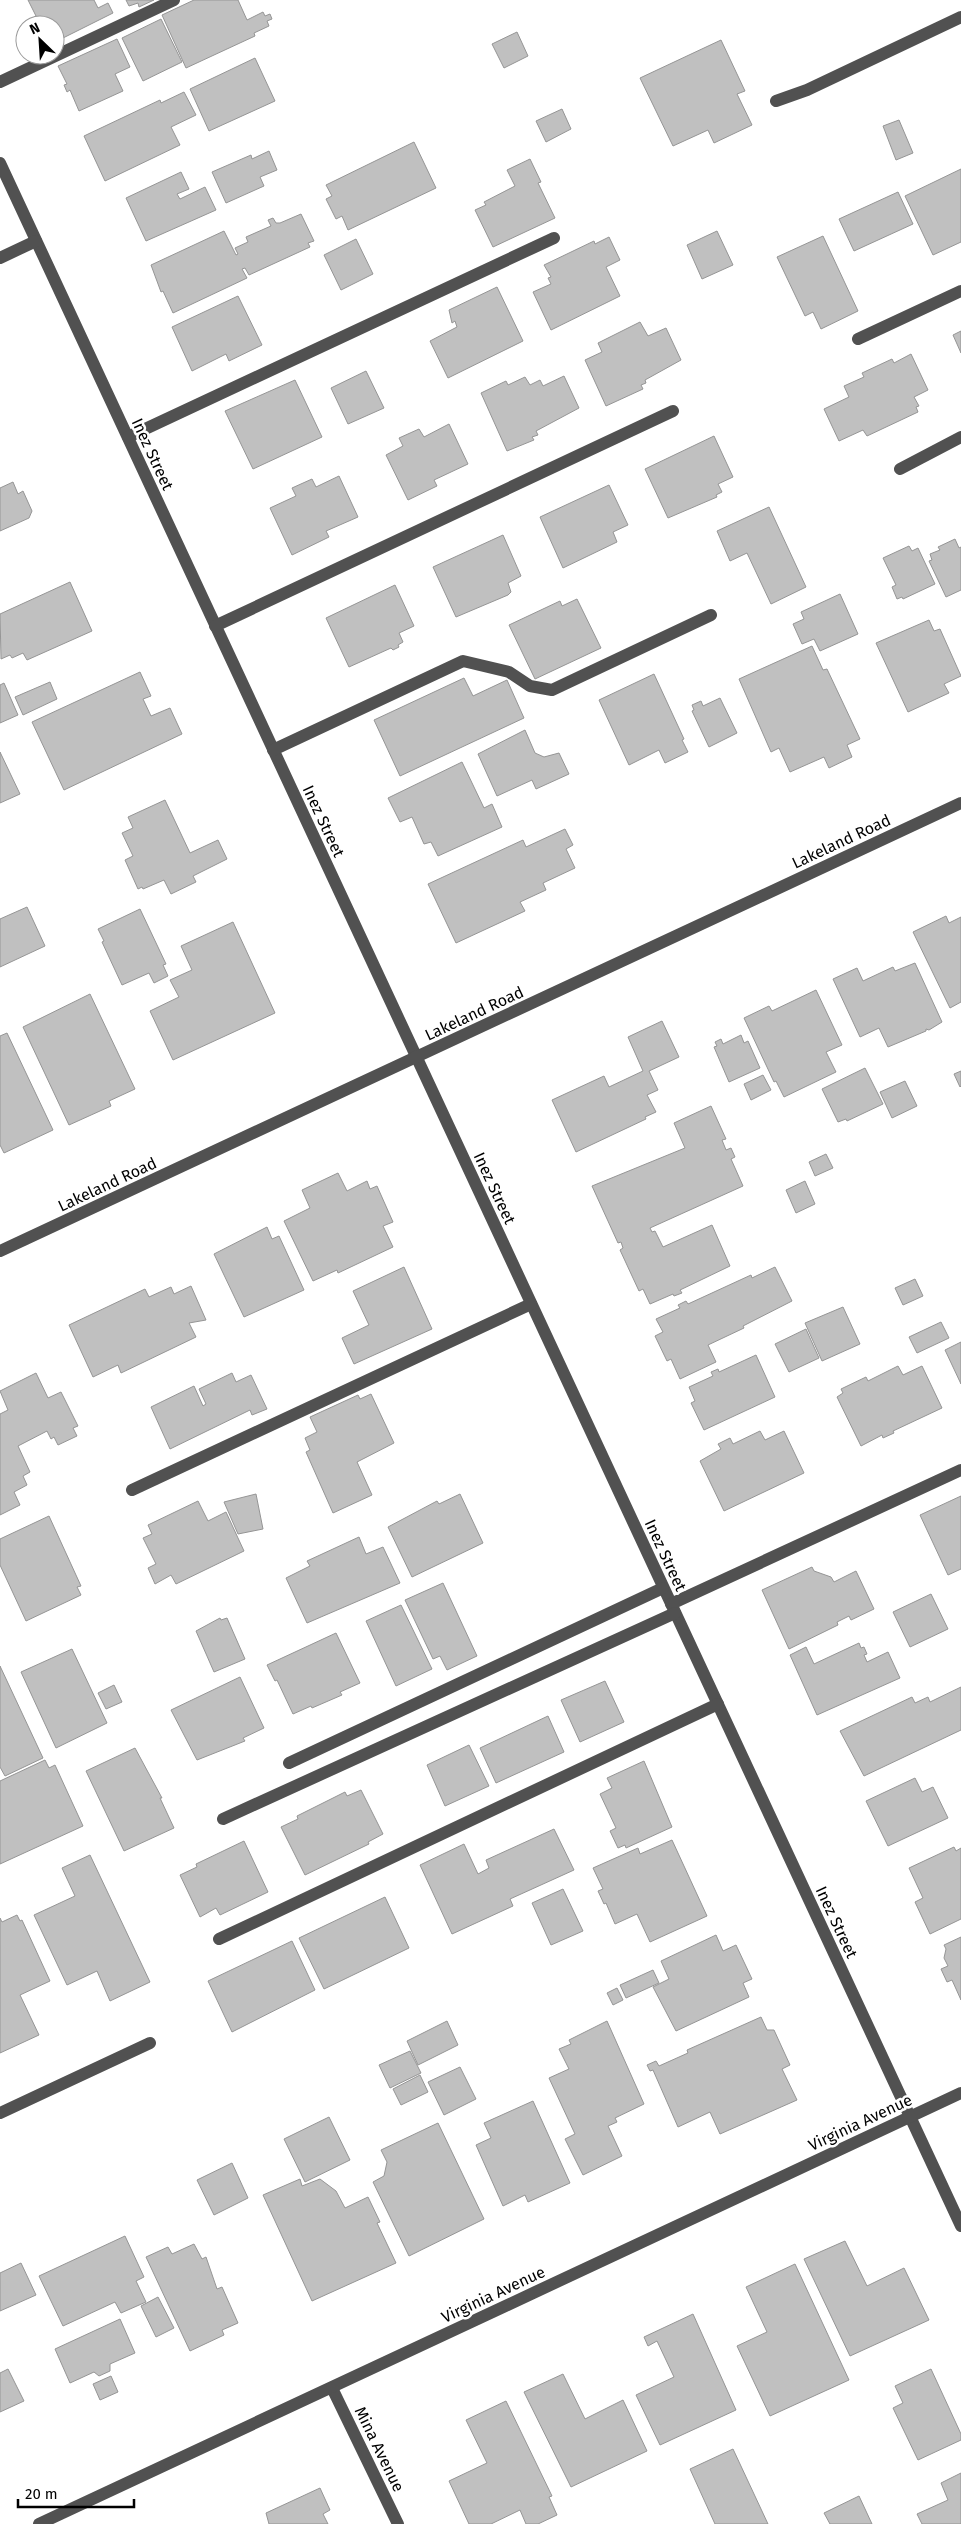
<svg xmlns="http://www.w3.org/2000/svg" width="961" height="2524" font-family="'Fira Sans',sans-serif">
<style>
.building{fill:#c0c0c0;stroke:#959595}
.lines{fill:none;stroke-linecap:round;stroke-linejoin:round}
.minor{stroke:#515151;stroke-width:12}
.labels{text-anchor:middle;stroke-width:5;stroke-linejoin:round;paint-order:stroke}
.street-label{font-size:16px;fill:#000;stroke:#fff}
</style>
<rect width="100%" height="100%" fill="#fff"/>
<g class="building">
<polygon points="28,0 94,0 98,8 108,3 113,13 55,42 55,25 36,25 33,18 36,16"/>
<polygon points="126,0 154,0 139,7 138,3 129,6"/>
<polygon points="194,0 238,0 247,20 263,12 265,16 270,14 272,19 267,21 269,26 254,33 255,36 186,68 162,15"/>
<polygon points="161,19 182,62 143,81 122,38"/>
<polygon points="517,32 528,56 504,68 492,44"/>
<polygon points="117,39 130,67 115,74 123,91 79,111 70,90 67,92 64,85 67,84 58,66"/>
<polygon points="721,40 745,91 737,94 752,125 714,143 708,130 673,146 640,78"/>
<polygon points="255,58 275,101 209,131 190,89"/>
<polygon points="184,92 196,115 171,127 180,145 105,181 84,136 160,100 161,103"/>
<polygon points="562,109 571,129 546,142 536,121"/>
<polygon points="899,120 913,153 896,160 883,126"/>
<polygon points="414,142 436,188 348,230 342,216 336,219 326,199 332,196 326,185"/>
<polygon points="269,151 277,170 260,177 264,186 226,203 212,172 251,155 252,159"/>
<polygon points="530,159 541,182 538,183 555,218 493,247 475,210 486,205 484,202 515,186 507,170"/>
<polygon points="961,169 961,242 933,255 905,196"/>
<polygon points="181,172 189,189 177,194 180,199 205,187 216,210 146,241 126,198"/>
<polygon points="898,192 913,224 854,251 839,219"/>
<polygon points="301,214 314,241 308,243 310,247 249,275 245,268 242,269 247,278 173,313 163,291 161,292 151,265 224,231 236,255 238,254 235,248 248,242 246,237 271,226 268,220 273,218 276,223 280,223"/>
<polygon points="717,231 733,265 702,279 687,245"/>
<polygon points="823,236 858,311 821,329 813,312 805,316 777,257"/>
<polygon points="609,237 620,260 606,267 620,296 551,330 533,292 551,284 548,278 551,277 544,265 594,241 595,244"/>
<polygon points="356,239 373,274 341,290 324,255"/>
<polygon points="497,287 523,341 448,378 430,341 457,327 455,321 452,323 449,310"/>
<polygon points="238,296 262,345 229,361 226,354 192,371 172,327"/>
<polygon points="640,322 648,336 666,328 681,360 645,380 646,383 641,385 643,389 606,406 585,360 602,352 598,343"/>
<polygon points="961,331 961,353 953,335"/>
<polygon points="911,354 928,390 914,397 919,406 916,407 918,412 867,436 863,430 839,441 824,409 849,397 844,386 864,377 862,373 892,359 894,363"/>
<polygon points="366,371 384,408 348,424 331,388"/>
<polygon points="564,376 579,408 536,431 538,435 532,437 534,440 507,451 481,393 506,381 508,385 525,377 530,385 540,380 543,386"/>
<polygon points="295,380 322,437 253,469 225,411"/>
<polygon points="449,424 468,464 434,480 437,486 408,500 386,455 403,446 399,438 419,429 424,437"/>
<polygon points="714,436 733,477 718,484 722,492 716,495 717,497 668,518 645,469"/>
<polygon points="339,476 358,517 326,531 329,537 292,555 270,508 296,496 292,488 312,479 316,487"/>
<polygon points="13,482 18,494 23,491 32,511 29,518 0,531 0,488"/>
<polygon points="609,485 628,525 613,532 617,542 563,568 540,517"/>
<polygon points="769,507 806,587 771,604 747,553 730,561 717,531"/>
<polygon points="503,535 521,576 508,583 511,592 508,595 456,617 433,567"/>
<polygon points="955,539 959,548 961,547 961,590 946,597 929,561 932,560 930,554 940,550 938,547"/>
<polygon points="909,546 912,551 918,548 935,584 903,599 902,597 897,599 892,587 896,585 883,558"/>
<polygon points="70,582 92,631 27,660 23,653 12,658 10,655 1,659 0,614"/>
<polygon points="395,585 414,626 399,633 403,642 398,645 399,647 393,650 391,648 349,667 326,618"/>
<polygon points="840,594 858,634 820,651 814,639 802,644 793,624 804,619 801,612"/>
<polygon points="577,599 601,648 535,679 509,625 560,601 562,606"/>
<polygon points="929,620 934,631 940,629 961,676 944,684 949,693 908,712 876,643"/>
<polygon points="812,646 823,670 827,669 860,739 847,745 852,757 829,768 824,757 790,772 779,748 771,752 739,679"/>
<polygon points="140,672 151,696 143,699 151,716 170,708 182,734 64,790 32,722"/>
<polygon points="654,674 684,739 682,740 688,752 665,763 659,750 629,765 599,700"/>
<polygon points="464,678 473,696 507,680 524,718 400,776 374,720"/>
<polygon points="50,682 57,699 23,715 15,697"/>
<polygon points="4,683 18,715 0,723 0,685"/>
<polygon points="720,698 737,733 709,747 692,711 694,710 692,705 701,701 703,706"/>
<polygon points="525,730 535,753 544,757 559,753 569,774 536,789 532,780 497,796 478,754"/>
<polygon points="0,752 20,794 0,803"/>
<polygon points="462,762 484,808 492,804 502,827 438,856 431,842 424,844 412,817 400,822 388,798"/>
<polygon points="165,800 190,853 218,840 227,859 193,876 196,882 171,894 164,880 143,889 142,887 138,889 125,860 133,856 122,833 133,828 128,817"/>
<polygon points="565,829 573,845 566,849 575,868 543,883 546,890 520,902 525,911 456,943 428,884 523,840 526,847"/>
<polygon points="27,907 45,946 0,967 0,919"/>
<polygon points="140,909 166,964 163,965 168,976 154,983 149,973 122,985 102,942 104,941 98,929"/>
<polygon points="946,916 949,923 961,917 961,1002 950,1008 913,932"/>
<polygon points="233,922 275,1013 173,1060 150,1011 179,997 170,980 192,970 181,946"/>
<polygon points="915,963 942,1022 929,1030 926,1029 926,1031 888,1047 879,1028 860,1037 833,979 857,968 863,981 893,967 895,971"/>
<polygon points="816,990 842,1045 826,1052 836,1072 784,1097 776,1081 774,1082 744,1018 769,1006 772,1011"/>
<polygon points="90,994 135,1089 109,1101 111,1106 69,1125 23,1027"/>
<polygon points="662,1021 679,1057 649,1071 658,1090 647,1095 656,1112 645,1117 646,1119 576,1152 552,1100 604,1076 609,1087 643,1071 628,1037"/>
<polygon points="7,1033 53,1130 4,1153 0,1145 0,1036"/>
<polygon points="741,1035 744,1043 748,1041 760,1068 729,1082 714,1047 717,1046 715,1042 721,1039 723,1044"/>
<polygon points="865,1068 883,1104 847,1121 846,1119 838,1122 822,1089"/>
<polygon points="961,1071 961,1086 960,1087 954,1074"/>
<polygon points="763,1075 771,1090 751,1100 744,1084"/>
<polygon points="905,1081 917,1106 892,1118 880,1092"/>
<polygon points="711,1106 726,1139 722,1140 726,1150 731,1148 735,1157 731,1159 743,1186 650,1228 652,1232 655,1231 663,1247 712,1225 730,1266 680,1290 682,1293 674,1296 673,1294 650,1304 643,1289 639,1291 620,1250 623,1248 621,1242 618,1243 592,1186 685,1148 674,1123"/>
<polygon points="826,1154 833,1168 815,1176 809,1162"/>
<polygon points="338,1173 347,1191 367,1181 370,1189 377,1186 393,1222 383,1226 393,1247 338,1273 337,1270 313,1281 284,1221 310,1208 302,1190"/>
<polygon points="805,1181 815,1204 796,1213 786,1190"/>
<polygon points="267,1227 272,1239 279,1236 304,1290 244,1317 214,1254"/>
<polygon points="404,1267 432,1329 354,1364 342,1338 369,1325 353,1291"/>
<polygon points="775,1267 792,1301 743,1326 744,1328 708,1345 716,1362 680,1379 671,1359 667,1361 655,1336 663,1332 656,1319 680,1308 678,1305 686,1301 688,1304 751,1275 752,1278"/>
<polygon points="915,1279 923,1296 903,1305 895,1288"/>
<polygon points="191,1286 206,1320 189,1323 196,1337 121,1373 118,1365 93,1377 69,1325 145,1289 149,1297 171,1287 174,1294"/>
<polygon points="843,1307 860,1344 822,1361 805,1323"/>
<polygon points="941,1322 949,1338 917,1353 909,1337"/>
<polygon points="806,1329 819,1358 789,1372 775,1344"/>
<polygon points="961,1342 961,1384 945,1350"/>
<polygon points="756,1355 775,1397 704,1430 691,1403 695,1401 689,1387 713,1376 711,1372 718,1369 719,1372"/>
<polygon points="898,1366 903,1375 922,1366 942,1408 893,1431 894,1433 883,1438 882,1435 861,1446 837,1397 843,1393 841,1389 866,1377 868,1381"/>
<polygon points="36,1373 48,1398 61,1392 78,1426 73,1428 77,1436 58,1445 54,1437 51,1439 47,1431 18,1446 30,1472 23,1476 27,1485 14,1492 20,1505 0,1515 0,1414 8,1410 0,1391"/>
<polygon points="232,1373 236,1382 251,1375 267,1409 252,1415 250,1410 170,1449 151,1407 194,1386 203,1406 206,1404 199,1389"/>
<polygon points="371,1394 394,1443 357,1462 372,1495 333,1513 306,1452 310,1450 305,1438 317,1432 310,1417 358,1395 360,1399"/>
<polygon points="760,1431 765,1440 784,1431 804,1473 724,1511 700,1461 721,1449 718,1444 730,1438 733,1444"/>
<polygon points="256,1494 263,1529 238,1534 224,1502"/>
<polygon points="460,1494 483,1543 412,1577 388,1527 437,1501 439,1504"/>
<polygon points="961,1496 961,1569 948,1575 920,1515"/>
<polygon points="198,1501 208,1521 226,1512 244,1551 176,1584 171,1575 155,1584 148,1568 156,1564 143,1538 152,1534 148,1525"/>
<polygon points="49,1516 81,1586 77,1587 81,1595 26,1621 0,1565 0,1539"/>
<polygon points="359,1537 366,1554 383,1547 400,1583 307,1623 286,1578 310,1566 307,1561"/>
<polygon points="812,1567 814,1571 831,1577 834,1582 856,1571 874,1609 851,1620 849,1616 837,1622 838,1625 789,1649 762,1590"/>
<polygon points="443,1583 477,1656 447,1670 440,1656 433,1659 405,1600"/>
<polygon points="931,1594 948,1629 910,1647 893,1612"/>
<polygon points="401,1605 432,1669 396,1686 366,1621"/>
<polygon points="220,1618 221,1620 227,1618 245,1659 214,1672 196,1631"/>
<polygon points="336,1633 360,1683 340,1692 342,1695 312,1708 311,1706 293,1714 277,1680 275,1681 267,1665"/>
<polygon points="859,1643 861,1648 864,1647 867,1654 864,1655 867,1662 888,1652 900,1678 817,1715 790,1655 806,1647 814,1664"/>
<polygon points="72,1649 107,1723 56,1748 21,1672"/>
<polygon points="0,1666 43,1758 5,1776 0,1767"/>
<polygon points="240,1677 264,1728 243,1738 245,1741 197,1760 171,1710"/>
<polygon points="605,1681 624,1722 580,1742 561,1700"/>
<polygon points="114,1685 122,1702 106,1709 98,1693"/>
<polygon points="961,1687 961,1730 864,1776 840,1731 912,1697 915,1703 928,1697 930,1702"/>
<polygon points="548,1716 564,1752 496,1783 480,1748"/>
<polygon points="469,1745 489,1786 445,1806 427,1765"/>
<polygon points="135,1748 162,1798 160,1798 174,1828 124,1851 86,1771"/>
<polygon points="45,1760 49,1768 55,1765 83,1826 0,1864 0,1781"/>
<polygon points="644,1761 672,1827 626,1848 625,1845 618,1848 610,1831 616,1828 600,1794 612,1788 607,1778"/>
<polygon points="915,1778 922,1792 933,1787 948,1818 888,1846 866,1801"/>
<polygon points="361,1790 383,1834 368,1842 369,1844 305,1875 281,1827 298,1819 297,1816 345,1792 347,1796"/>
<polygon points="554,1829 574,1870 510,1899 513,1906 452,1934 420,1865 464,1844 478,1874 489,1868 486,1860"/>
<polygon points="672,1840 707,1916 650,1942 637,1914 615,1924 606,1903 604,1904 598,1891 603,1889 593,1868 638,1848 640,1854"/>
<polygon points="244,1841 268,1892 220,1915 216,1908 200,1917 180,1875 197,1867 196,1864"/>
<polygon points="954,1847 956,1851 961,1848 961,1919 930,1934 915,1902 923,1898 909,1868"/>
<polygon points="90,1855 150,1982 110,2001 97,1971 67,1985 34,1915 75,1896 62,1868"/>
<polygon points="563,1889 583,1931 551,1945 532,1903"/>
<polygon points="385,1897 409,1948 324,1989 299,1938"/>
<polygon points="17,1915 20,1921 22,1920 50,1981 20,1995 39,2035 0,2053 0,1918 2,1922"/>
<polygon points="716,1935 723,1951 736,1945 752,1979 743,1983 749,1997 676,2031 653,1987 669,1979 661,1961"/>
<polygon points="961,1937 961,2000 952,1980 947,1982 941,1969 948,1966 944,1958 946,1949 944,1945"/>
<polygon points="292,1941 315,1990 232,2032 208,1981"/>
<polygon points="653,1970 659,1983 626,1998 620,1985"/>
<polygon points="617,1988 623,2000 613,2005 607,1993"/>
<polygon points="761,2017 767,2030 774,2030 790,2065 782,2069 797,2100 720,2134 710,2112 678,2127 653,2070 650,2071 647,2065 656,2061 659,2066 688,2053 687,2050"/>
<polygon points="447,2021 458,2045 418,2065 407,2041"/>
<polygon points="607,2021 644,2104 615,2118 617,2122 608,2126 622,2156 583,2175 565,2139 575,2134 549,2078 569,2069 559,2049 571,2044 569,2040"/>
<polygon points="410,2051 421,2073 390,2088 379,2065"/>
<polygon points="460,2067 476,2099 444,2115 428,2082"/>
<polygon points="420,2075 428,2092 401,2105 393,2089"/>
<polygon points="533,2101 570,2183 528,2202 525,2195 503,2206 476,2145 491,2138 484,2123"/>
<polygon points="329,2117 350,2160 305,2182 284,2139"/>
<polygon points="438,2123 484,2219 409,2256 373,2182 384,2176 387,2162 381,2150"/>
<polygon points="232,2163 248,2198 214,2215 197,2180"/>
<polygon points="300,2179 302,2186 320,2179 336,2191 345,2208 368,2197 380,2222 377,2223 396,2263 312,2301 263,2195"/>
<polygon points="125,2236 144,2277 136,2281 146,2302 121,2313 115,2302 63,2326 39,2276"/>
<polygon points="845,2241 867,2286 904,2268 929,2320 850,2356 804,2259"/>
<polygon points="194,2244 202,2259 206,2257 217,2289 222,2287 238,2323 222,2330 224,2335 190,2351 146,2257 168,2247 172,2254"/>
<polygon points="21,2263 36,2295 0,2311 0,2273"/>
<polygon points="795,2264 849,2380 770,2416 737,2346 767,2332 746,2287"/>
<polygon points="158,2297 174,2328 156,2337 141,2306"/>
<polygon points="693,2314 736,2410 660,2445 636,2395 674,2377 657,2341 648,2346 644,2337"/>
<polygon points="120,2319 135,2353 110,2364 110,2371 99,2376 94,2372 70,2383 55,2349"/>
<polygon points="8,2369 24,2401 0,2412 0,2373"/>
<polygon points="931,2369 961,2434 961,2440 918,2460 893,2408 903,2403 895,2386"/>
<polygon points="563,2374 585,2419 623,2400 647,2451 571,2487 524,2392"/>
<polygon points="111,2376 118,2392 100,2400 93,2384"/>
<polygon points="506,2401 552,2496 549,2497 557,2515 538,2524 526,2524 520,2510 491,2524 469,2524 449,2481 487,2463 466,2420"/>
<polygon points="733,2449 768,2524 715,2524 690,2469"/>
<polygon points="961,2473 961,2524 922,2524 917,2514 948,2500 941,2483"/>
<polygon points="320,2488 330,2510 323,2514 328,2524 269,2524 266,2513"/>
<polygon points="859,2496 872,2524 830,2524 824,2513"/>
</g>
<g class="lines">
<g class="minor">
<polyline points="0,82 174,0"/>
<polyline points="776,101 807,90 961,17"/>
<polyline points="0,163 961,2226"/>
<polyline points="0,258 36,241"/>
<polyline points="858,339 961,291"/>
<polyline points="128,437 554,238"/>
<polyline points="900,469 961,437"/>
<polyline points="215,626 673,411"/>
<polyline points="273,750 463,661 509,672 530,686 552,690 711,615"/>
<polyline points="0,1251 961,803"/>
<polyline points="132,1490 531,1304"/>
<polyline points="671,1604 961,1470"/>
<polyline points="289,1763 663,1588"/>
<polyline points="223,1819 675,1613"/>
<polyline points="219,1939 718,1704"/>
<polyline points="0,2113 150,2043"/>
<polyline points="332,2388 398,2524"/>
<polyline points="39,2524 961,2093"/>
</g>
</g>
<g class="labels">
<g class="street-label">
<text transform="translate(153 454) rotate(65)" y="6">Inez Street</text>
<text transform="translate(324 821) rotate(65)" y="6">Inez Street</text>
<text transform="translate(841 841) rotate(-25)" y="6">Lakeland Road</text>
<text transform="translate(474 1013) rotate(-25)" y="6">Lakeland Road</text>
<text transform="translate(107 1184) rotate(-25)" y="6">Lakeland Road</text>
<text transform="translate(495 1188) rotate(65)" y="6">Inez Street</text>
<text transform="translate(666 1555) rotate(65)" y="6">Inez Street</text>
<text transform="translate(837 1922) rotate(65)" y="6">Inez Street</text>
<text transform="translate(860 2122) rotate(-25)" y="6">Virginia Avenue</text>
<text transform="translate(493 2294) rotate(-25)" y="6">Virginia Avenue</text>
<text transform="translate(380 2449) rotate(64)" y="6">Mina Avenue</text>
</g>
</g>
<g transform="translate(40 40) rotate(335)"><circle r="24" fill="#ffffff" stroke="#999999"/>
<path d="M0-4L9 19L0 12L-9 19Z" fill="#000000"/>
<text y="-8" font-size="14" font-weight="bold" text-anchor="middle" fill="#000000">N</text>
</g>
<path d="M18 2499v8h116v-8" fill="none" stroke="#000000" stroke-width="2.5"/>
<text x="25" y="2499" font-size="15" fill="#000000" stroke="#ffffff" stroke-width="4" paint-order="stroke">20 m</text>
</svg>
